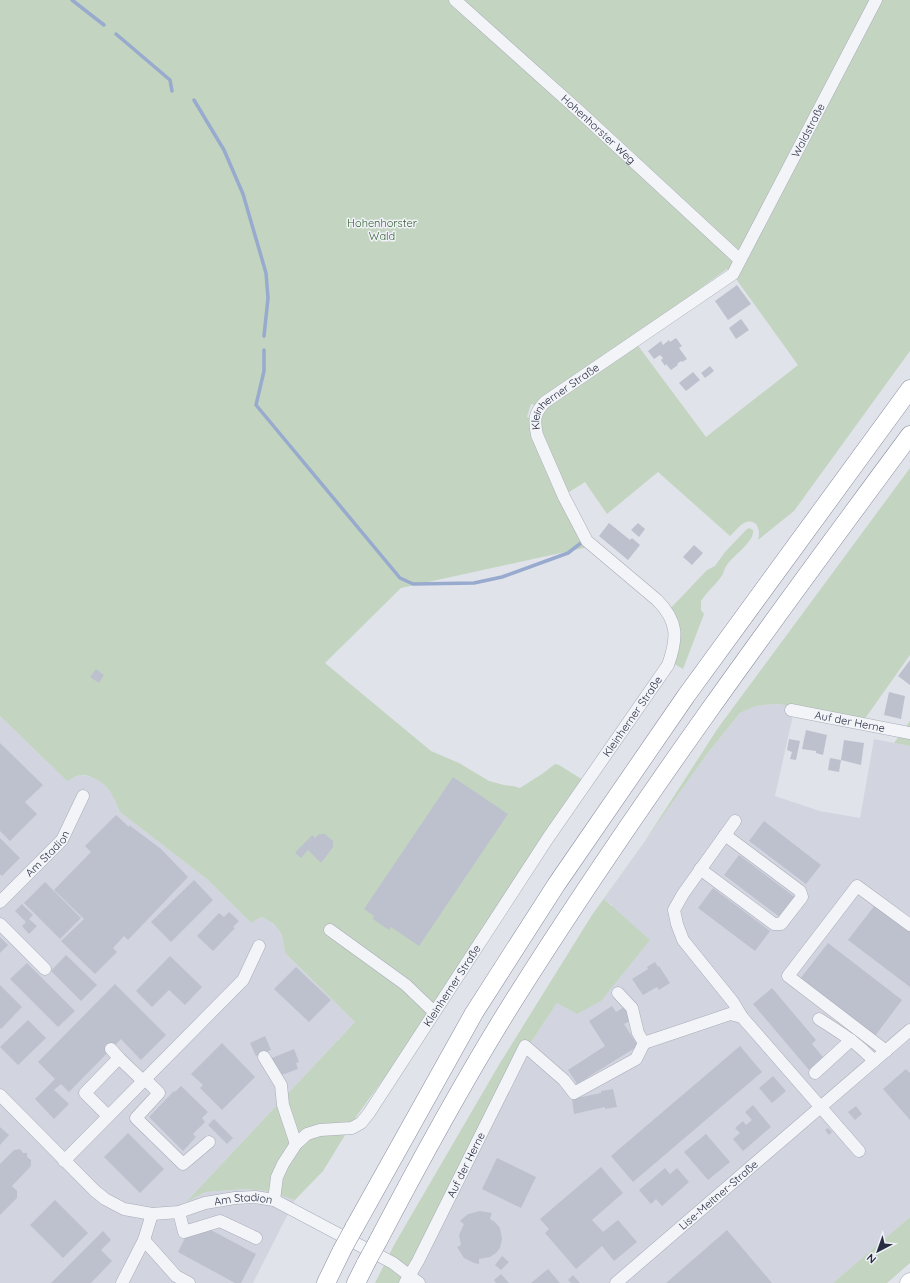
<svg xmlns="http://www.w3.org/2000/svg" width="910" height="1283" font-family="Quicksand,sans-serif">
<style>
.built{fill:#d2d5e0}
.green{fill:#c3d5c1}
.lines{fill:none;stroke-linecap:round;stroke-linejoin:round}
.stream{stroke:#98aacd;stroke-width:3.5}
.building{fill:#bdc1ce}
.minor-casing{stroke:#a8acb8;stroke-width:13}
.major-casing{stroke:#9ea5b7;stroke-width:17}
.highway-casing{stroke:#868da2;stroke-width:19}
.minor{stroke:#f3f4f8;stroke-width:12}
.major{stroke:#fff;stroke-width:16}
.highway{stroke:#fff;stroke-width:18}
.highway-bridge-casing{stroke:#868da2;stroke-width:19;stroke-linecap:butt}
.highway-bridge{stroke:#fff;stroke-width:18}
.labels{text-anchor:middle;stroke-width:3;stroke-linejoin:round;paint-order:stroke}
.street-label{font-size:11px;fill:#272d43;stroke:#f0f2f8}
.park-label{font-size:11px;fill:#356033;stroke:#f0f2f8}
</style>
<rect width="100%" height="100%" fill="#e0e3ea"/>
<g class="built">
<polygon points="775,704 795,706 775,796 820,811 860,818 874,739 910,746 910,1217 833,1283 412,1283 518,1062 557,1003 612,905 604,899 707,754 740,713 756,706"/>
<polygon points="0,716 66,780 80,775 99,778 115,798 120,812 208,880 251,923 261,917 269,921 278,928 284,943 285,953 355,1022 187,1201 206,1192 246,1189 266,1191 295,1200 253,1283 0,1283"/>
</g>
<g class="green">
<path d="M 0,0 L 910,0 L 910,351 L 794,511 L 758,540 C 761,530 757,517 744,523 C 739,526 734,532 730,536 L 658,472 L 607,514 L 585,482 L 566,494 L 539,432 L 541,416 L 546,408 L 636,343 L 706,437 L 798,365 L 736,279 L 727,269 L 538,406 L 531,404 L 527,417 L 532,418 L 588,547 L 401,588 L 325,663 L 431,751 L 459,763 L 489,781 L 504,785 L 513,786 L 520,788 L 542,774 L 555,764 L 559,765 L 583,780 L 420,1029 L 358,1114 L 323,1171 L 295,1200 L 266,1191 L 246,1189 L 206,1192 L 186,1202 L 355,1022 L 285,953 C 283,934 280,925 261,917 L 251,923 L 208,880 L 120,812 C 113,793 103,776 81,775 C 77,775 71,779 67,781 L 0,716 Z"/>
<polygon points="910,468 910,655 864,720 795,706 775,704 756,706 740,713 707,754 604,899 650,940 601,1001 577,1014 557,1003 518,1062 412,1283 375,1283 394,1245 500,1063 592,915 645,841 718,728"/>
<path d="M 749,528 L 753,530 C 755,542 732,556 727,565 C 725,567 724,571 723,574 C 717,584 707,591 701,601 L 701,610 L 704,614 L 683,669 L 673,663 L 669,610 L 707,570 L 715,566 L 725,552 L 746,530 Z"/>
<polygon points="910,721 910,746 894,743"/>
<polygon points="910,1217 910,1263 887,1283 833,1283"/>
</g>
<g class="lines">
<g class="stream">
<polyline points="72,0 104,25"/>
<polyline points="116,34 170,80 172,91"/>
<polyline points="194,100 224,150 243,194 266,273 268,298 264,336"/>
<polyline points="264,350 264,371 256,405 400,578 413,584 474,583 502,577 568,553 581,543"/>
</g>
</g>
<g class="building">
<polygon points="737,285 751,304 728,320 715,301"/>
<polygon points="741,319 749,330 736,339 729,328"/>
<polygon points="676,338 682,346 679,348 687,359 682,362 681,361 677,364 678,365 671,370 666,364 665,366 661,360 663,358 660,355 654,359 648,351 661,341 663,345 669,340 670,342"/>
<polygon points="710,366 714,371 705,378 701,373"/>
<polygon points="693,372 700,380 686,391 679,383"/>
<polygon points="609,523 630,540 632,538 640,545 628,560 599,536"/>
<polygon points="638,523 645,529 639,537 631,530"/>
<polygon points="694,545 703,553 692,565 683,557"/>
<polygon points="910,660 910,685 898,676"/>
<polygon points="96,669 104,675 99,683 90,677"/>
<polygon points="889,692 905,696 901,719 884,715"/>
<polygon points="806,730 827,735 823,755 816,753 816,751 802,749"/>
<polygon points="789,739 800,741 796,760 790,759 792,752 787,750"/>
<polygon points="844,740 864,743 861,765 841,760"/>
<polygon points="0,743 43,785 25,802 37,814 10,841 0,831"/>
<polygon points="830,758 841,760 839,772 828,770"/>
<polygon points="453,777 508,814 419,946 391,927 389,930 373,919 374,916 364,909"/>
<polygon points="116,815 129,827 129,825 161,849 188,877 128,940 124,936 113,948 117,952 95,974 61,941 84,919 54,890 91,852 85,846"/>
<polygon points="764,821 821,865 806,884 749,841"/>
<polygon points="319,834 325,834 333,841 333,847 321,863 308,850 301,858 295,853 312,835 315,838"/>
<polygon points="0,838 20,858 2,876 0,874"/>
<polygon points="739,855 796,898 781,918 724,875"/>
<polygon points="194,880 213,900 171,942 151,922"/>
<polygon points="45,882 81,918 60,939 24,903"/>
<polygon points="713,888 770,931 755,951 698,908"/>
<polygon points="22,904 33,915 29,919 37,926 29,934 22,926 26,922 15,911"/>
<polygon points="875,905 910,932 910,987 848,940"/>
<polygon points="229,912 239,921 233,927 235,928 213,951 197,936 219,913 224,917"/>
<polygon points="0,937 8,945 0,953"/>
<polygon points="828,943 902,1000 875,1036 800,979"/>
<polygon points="66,955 97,985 81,1001 51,971"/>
<polygon points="170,956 202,987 185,1005 169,990 152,1007 136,991"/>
<polygon points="655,962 658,967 659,966 670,983 659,990 657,987 643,995 632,979 648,969 647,967"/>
<polygon points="27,963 75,1011 58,1027 10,979"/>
<polygon points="296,967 331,1000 309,1022 274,989"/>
<polygon points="115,984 166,1035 141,1060 121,1039 69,1092 61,1084 54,1090 69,1104 54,1119 35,1099 55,1079 38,1062"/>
<polygon points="0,985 22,1007 1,1029 0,1028"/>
<polygon points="772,988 816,1040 812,1044 823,1057 809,1070 753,1004"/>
<polygon points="612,1006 616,1012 624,1007 632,1020 624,1024 638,1046 577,1084 568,1070 605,1046 589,1021"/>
<polygon points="28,1020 46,1038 18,1065 0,1047"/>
<polygon points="265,1036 271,1050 256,1056 250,1043"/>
<polygon points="222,1043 255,1077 222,1110 200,1088 203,1085 191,1074"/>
<polygon points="740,1046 762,1072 633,1182 611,1156"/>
<polygon points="294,1049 299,1062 296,1063 298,1069 279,1076 272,1058"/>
<polygon points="906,1069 910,1073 910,1120 883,1089"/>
<polygon points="773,1076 786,1091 772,1103 759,1088"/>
<polygon points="181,1086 208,1112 202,1118 205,1122 193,1134 196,1137 183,1151 149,1117 174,1091 175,1092"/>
<polygon points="613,1089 617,1107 605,1109 605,1107 574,1114 572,1099 601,1093 601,1091"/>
<polygon points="753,1105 771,1127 743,1151 733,1139 740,1133 735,1128 743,1121 746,1125 752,1120 745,1112"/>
<polygon points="856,1106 862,1114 855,1120 848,1112"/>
<polygon points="214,1119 233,1138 227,1144 208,1125"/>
<polygon points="0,1127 9,1135 0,1145"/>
<polygon points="828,1128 832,1132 829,1135 825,1130"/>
<polygon points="128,1133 164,1169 140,1193 104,1157"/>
<polygon points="706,1134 730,1162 708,1180 684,1152"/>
<polygon points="20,1149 23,1153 27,1153 27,1157 31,1160 31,1166 12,1186 17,1191 17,1198 0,1215 0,1164 14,1150"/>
<polygon points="497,1158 536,1177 521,1208 482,1189"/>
<polygon points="601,1167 623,1193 592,1220 603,1232 618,1220 637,1242 614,1261 602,1246 576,1269 545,1233 549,1229 540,1219"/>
<polygon points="665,1168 670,1174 677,1168 689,1182 662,1206 656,1199 651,1204 639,1190"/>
<polygon points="55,1200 88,1233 63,1258 30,1225"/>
<polygon points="480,1211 492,1213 490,1219 495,1222 500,1228 502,1239 500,1248 496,1253 490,1257 479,1259 479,1264 474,1263 464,1258 457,1247 461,1245 459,1235 464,1224 460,1221 468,1214"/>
<polygon points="209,1229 256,1254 241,1283 235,1283 178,1252 186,1236"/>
<polygon points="727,1230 772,1283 666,1283"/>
<polygon points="103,1231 111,1240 101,1250 112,1261 91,1283 51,1283"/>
<polygon points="502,1256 509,1262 501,1270 495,1265"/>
<polygon points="548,1269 560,1283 531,1283"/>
<polygon points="501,1274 509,1283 496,1283 494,1280"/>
<polygon points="573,1275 580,1283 571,1283 568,1280"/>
</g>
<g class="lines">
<g class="minor-casing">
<g id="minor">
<path id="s1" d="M 455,0 L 580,112 L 740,260"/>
<path id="s2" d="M 791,710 L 910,733"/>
<polyline points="735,821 683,894 674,910 677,924 683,940 733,1002 742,1017 859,1151"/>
<polyline points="700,869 774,924 781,924 802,897 800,891 725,835"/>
<path id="s3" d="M 0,902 L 62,840 L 83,796"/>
<polyline points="0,924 45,969"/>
<polyline points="330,930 406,985 434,1012"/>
<polyline points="618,993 632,1008 638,1033 644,1043"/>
<path d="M 819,1019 C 839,1032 858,1043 874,1061"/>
<polyline points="111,1049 119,1058"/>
<polyline points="886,1051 788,976 857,886 910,925"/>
<polyline points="264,1057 281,1085 283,1105 296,1144"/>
<polyline points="815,1073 851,1040"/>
<polyline points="145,1079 159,1093 136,1118 183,1164 209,1142"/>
<path id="s4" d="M 0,1095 L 95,1191 L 105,1199 L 124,1209 L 152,1214 L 179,1212 L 205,1203 L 235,1198 L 255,1197 L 274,1200 L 393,1263 L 419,1283"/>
<polyline points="108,1116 85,1093 119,1058 143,1081"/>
<polyline points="64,1161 243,980 259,946"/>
<path id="s5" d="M 274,1200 L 277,1177 L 283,1164 L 296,1144 L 307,1134 L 320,1130 L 352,1128 L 361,1123 L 369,1113 L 548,838 L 668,665 C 678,637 678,621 657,600 L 587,541 L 564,497 L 537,435 C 534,420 534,413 545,402 L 733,274 L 876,0"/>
<polyline points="179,1212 184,1232 220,1221 256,1238"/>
<polyline points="144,1240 176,1276 189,1283"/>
<polyline points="122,1283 144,1240 152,1214"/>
<path id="s6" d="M 405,1283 L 418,1261 L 525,1046 L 564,1080 L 574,1093 L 636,1059 L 644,1043 L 730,1014 L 742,1017"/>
<path id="s7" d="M 616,1283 L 910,1030"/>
</g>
</g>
<g class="major-casing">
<polyline id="major" points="908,1283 910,1281"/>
</g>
<g class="highway-casing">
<g id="highway">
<polyline points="354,1228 474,1013 556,885 686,696 910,389"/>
<path d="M 378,1241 C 421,1159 465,1078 514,1000 C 637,805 773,620 910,435"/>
<polyline points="326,1283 342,1250"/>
<polyline points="356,1283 366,1263"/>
</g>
</g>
<use href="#minor" class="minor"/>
<use href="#major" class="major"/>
<use href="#highway" class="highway"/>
<g class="highway-bridge-casing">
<g id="highway-bridge">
<polyline points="342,1250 354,1228"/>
<polyline points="366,1263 378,1241"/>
</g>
</g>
<use href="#highway-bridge" class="highway-bridge"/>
</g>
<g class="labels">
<g class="street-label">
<text dy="4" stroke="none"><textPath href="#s1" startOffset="193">Hohenhorster Weg</textPath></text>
<text dy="4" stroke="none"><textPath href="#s5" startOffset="1389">Waldstraße</textPath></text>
<text dy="4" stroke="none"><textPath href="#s5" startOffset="1016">Kleinherner Straße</textPath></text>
<text dy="4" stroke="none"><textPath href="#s5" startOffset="621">Kleinherner Straße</textPath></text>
<text dy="4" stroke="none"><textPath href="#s2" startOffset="60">Auf der Herne</textPath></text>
<text dy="4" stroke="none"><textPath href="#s3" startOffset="68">Am Stadion</textPath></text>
<text dy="4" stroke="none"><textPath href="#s5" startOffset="297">Kleinherner Straße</textPath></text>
<text dy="4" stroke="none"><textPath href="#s6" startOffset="133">Auf der Herne</textPath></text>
<text dy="4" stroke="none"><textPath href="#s7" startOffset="135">Lise-Meitner-Straße</textPath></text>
<text dy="4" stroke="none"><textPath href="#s4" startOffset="291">Am Stadion</textPath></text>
</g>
<g class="park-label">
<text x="382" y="227">Hohenhorster<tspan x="382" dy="13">Wald</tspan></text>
</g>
</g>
<g transform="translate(878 1251) rotate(221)" stroke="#f0f2f8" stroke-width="3" paint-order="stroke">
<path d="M0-3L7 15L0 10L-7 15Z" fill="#272d43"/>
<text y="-6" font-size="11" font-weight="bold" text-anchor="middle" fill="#272d43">N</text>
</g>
</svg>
